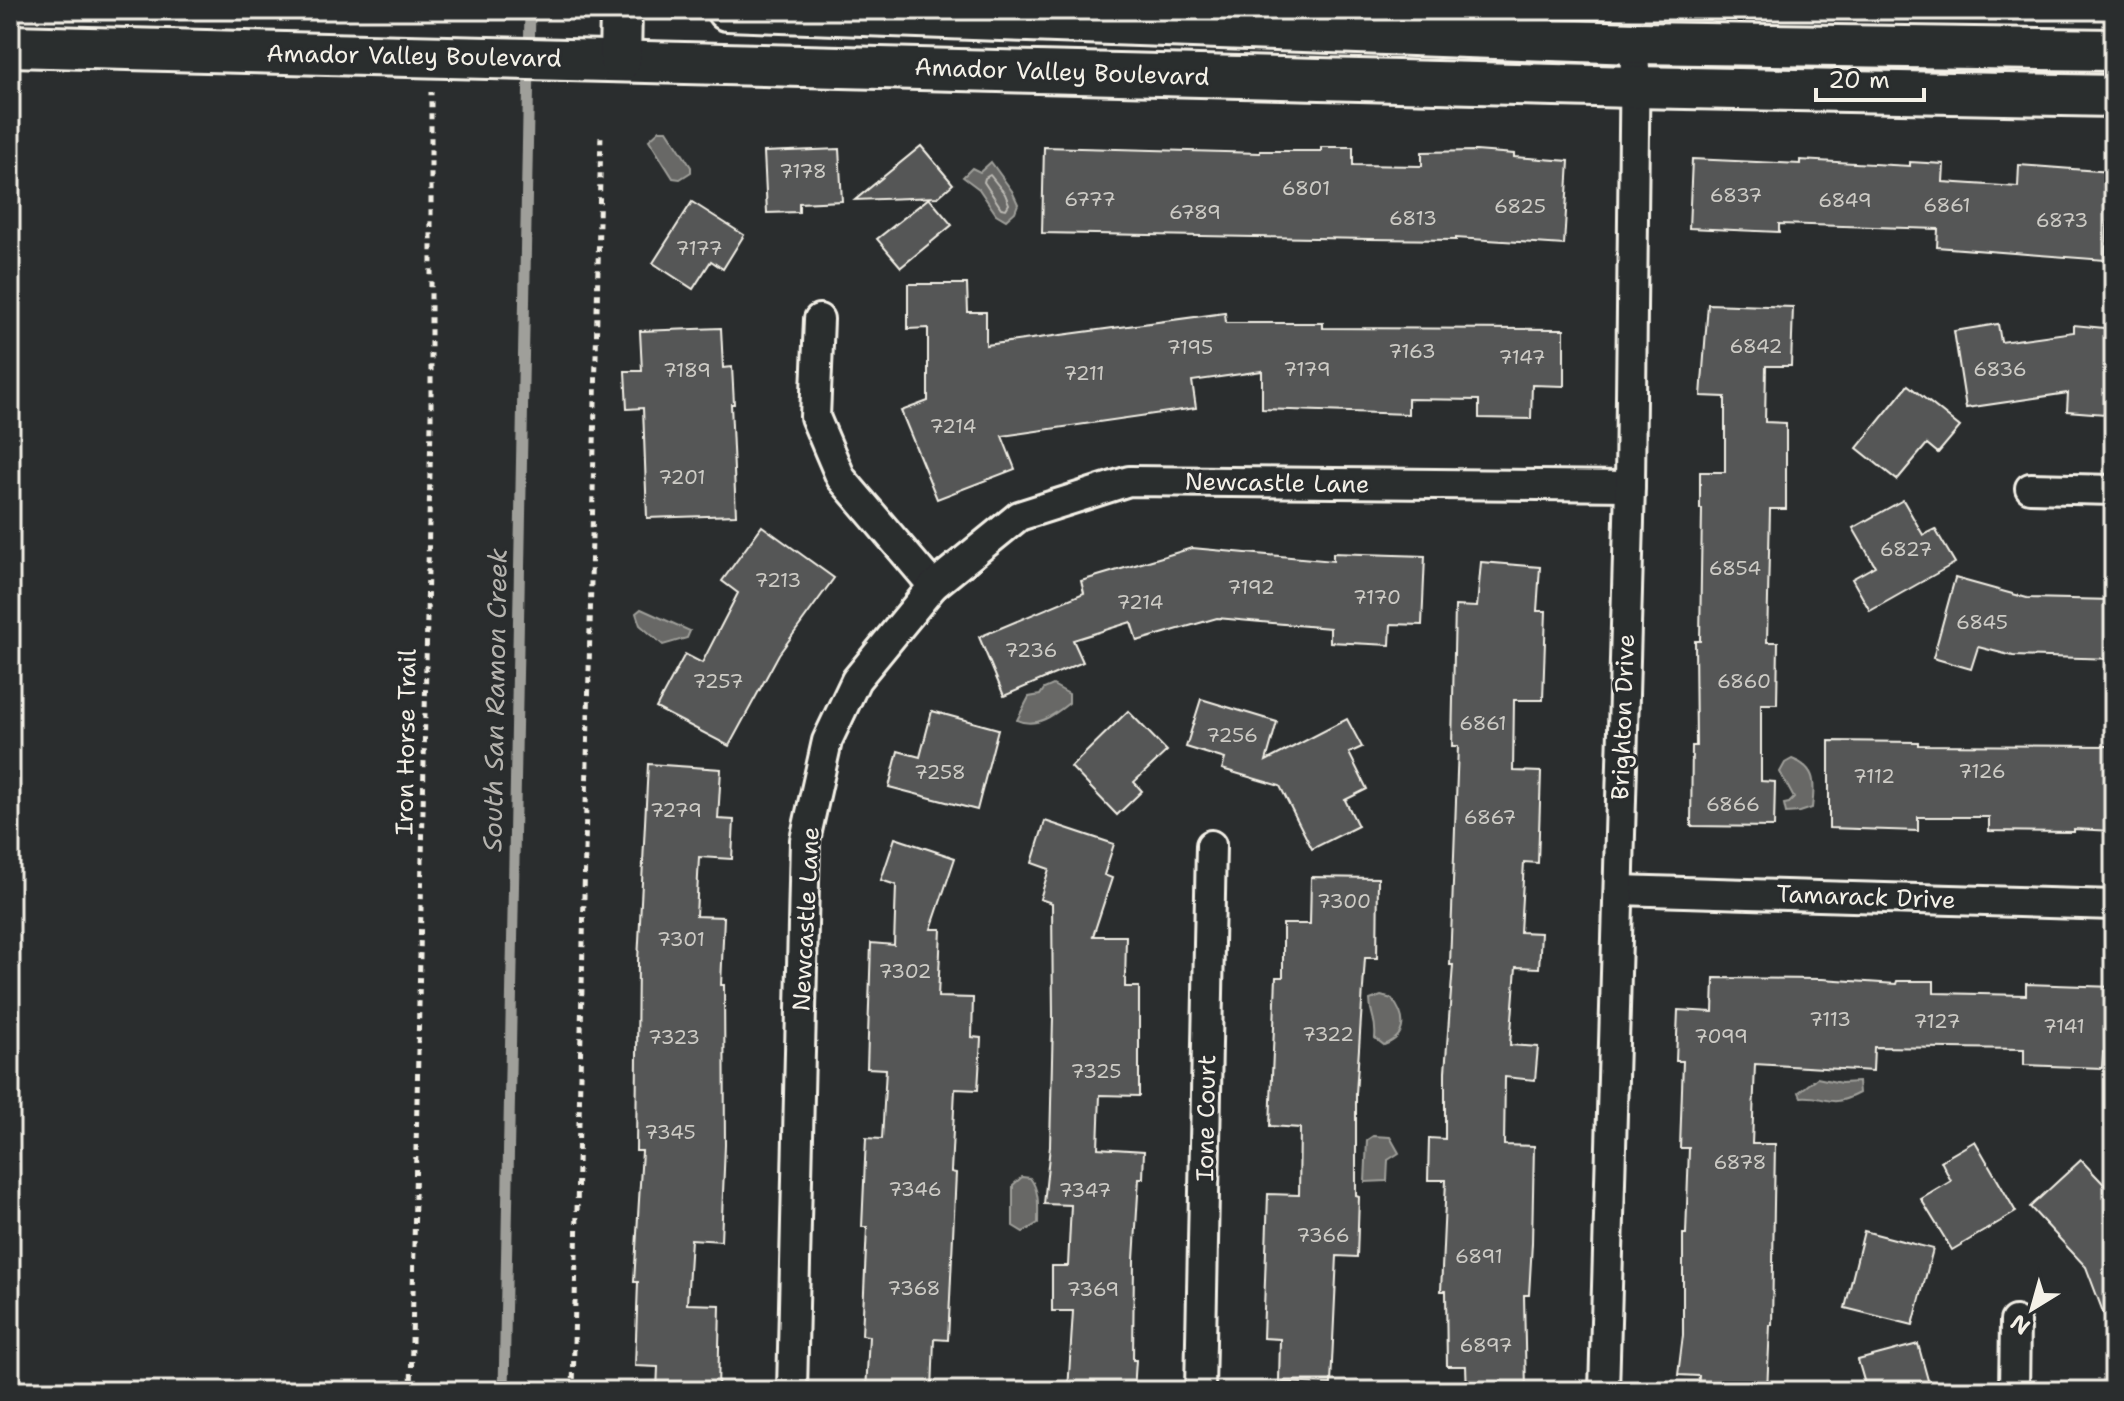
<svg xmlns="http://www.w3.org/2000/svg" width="2124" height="1401" font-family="'Shantell Sans',sans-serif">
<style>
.water{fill:#676866;stroke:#9f9f9a;stroke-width:2}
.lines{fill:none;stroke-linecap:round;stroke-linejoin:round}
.shore{stroke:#bcbab4;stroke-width:2}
.stream{stroke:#9f9f9a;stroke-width:11}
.building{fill:#555756;stroke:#f4f1e8;stroke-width:2}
.street-casing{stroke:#f4f1e8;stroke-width:34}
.secondary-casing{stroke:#f4f1e8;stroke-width:46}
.path{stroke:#f4f1e8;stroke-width:5;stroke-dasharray:6 6;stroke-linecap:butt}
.street{stroke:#2a2d2e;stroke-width:28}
.secondary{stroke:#2a2d2e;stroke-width:40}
.labels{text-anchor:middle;stroke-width:6;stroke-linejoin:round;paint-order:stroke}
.number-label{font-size:20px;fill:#cccac4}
.street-label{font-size:24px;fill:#f4f1e8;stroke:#2a2d2e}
.water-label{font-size:26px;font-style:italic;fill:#b5b3ae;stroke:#2a2d2e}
</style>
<rect width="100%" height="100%" fill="#2a2d2e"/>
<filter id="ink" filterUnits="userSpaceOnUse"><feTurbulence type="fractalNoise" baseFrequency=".0125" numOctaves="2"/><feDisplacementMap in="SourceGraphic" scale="16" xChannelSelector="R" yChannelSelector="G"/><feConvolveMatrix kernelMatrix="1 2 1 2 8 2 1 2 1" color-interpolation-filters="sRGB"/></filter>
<g filter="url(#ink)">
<g class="water">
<polygon points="660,130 667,130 691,167 691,172 680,179 673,178 649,140"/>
<polygon points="991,162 1012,191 1018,204 1015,212 1006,220 996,214 979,189 963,177 972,168 980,172"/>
<polygon points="641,609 690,631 687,638 663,645 640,625 636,613"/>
<path d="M 1053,685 L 1069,694 L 1069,703 C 1054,715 1036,729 1017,720 L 1029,697 L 1040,695 L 1044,689 Z"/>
<path d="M 1792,759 C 1817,768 1815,785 1812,808 L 1800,812 L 1786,813 L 1784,804 L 1789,803 L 1794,798 L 1780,772 L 1785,763 Z"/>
<path d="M 1381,996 L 1392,999 C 1406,1017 1408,1036 1384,1045 L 1375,1038 C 1377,1019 1370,1016 1370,1000 Z"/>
<path d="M 1817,1078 L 1841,1083 L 1858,1082 L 1859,1093 C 1827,1110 1829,1095 1801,1097 L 1799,1092 Z"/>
<polygon points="1373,1136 1390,1137 1399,1153 1388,1160 1387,1181 1365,1182 1367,1140"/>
<path d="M 1022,1177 L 1030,1178 C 1040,1191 1038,1207 1038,1223 L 1023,1232 L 1013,1226 L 1013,1185 Z"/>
</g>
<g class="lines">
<polygon class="shore" points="990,175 1005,194 1009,204 1006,209 1001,208 984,182 985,178"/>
<polyline class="stream" points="504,1391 530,10"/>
</g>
<g class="building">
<polygon points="921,146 953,184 938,197 855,200"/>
<polygon points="1044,147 1260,153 1260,151 1321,151 1321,147 1353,147 1353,165 1422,166 1422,152 1476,151 1514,154 1514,157 1569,161 1564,245 1456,238 1456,240 1369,239 1042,233"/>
<polygon points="839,149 842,201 799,203 799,212 767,213 764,152"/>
<polygon points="1692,159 1800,164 1800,160 1910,166 1910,162 1944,164 1943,182 2018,187 2019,165 2111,172 2105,260 1937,247 1938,229 1779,224 1779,232 1689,228"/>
<polygon points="929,198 952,225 901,267 877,239"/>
<polygon points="692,202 744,235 723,269 711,261 693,289 653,263"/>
<polygon points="908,284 967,284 968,312 986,312 986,345 1225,313 1226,323 1323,323 1323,328 1564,329 1564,386 1532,385 1531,419 1479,418 1479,400 1408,399 1408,414 1262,409 1262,371 1192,381 1196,408 1002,436 1015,469 937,499 901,411 928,401 928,328 908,329"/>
<polygon points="1708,304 1793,307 1791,366 1766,366 1765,422 1786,423 1786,509 1770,509 1767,642 1778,642 1777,704 1761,704 1761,781 1775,782 1774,827 1691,826 1692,746 1696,746 1695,641 1700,641 1702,509 1700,509 1700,472 1725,472 1725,397 1701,396"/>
<polygon points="1998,324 2001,342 2074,332 2074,325 2114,329 2114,387 2107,386 2105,414 2067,411 2068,393 1966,408 1954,331"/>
<polygon points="721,328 723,368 732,367 734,404 731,404 736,515 647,518 643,408 627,409 625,371 642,371 640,331"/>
<polygon points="1908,385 1960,427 1938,453 1927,444 1897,480 1857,448"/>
<polygon points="1903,500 1923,535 1935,529 1955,563 1870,611 1852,579 1875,566 1853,528"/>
<polygon points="762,526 834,578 779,654 729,746 656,708 685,654 702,663 738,593 722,581"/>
<polygon points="1192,548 1333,561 1333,553 1425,556 1422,625 1391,624 1390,645 1330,642 1330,628 1217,618 1137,641 1131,622 1073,640 1083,662 1004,696 979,637 1084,593 1081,581"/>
<polygon points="1481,562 1540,567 1537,611 1546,611 1543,700 1514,700 1513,771 1541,772 1538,863 1524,862 1520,932 1541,933 1539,968 1516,967 1510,1045 1538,1047 1535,1080 1505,1077 1504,1145 1534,1146 1532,1243 1529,1295 1524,1295 1526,1391 1467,1391 1466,1366 1447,1366 1446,1291 1441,1291 1446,1180 1428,1180 1429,1138 1445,1139 1445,1072 1453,965 1450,965 1458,746 1452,746 1455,606 1477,607"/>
<polygon points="1955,578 2027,598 2114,600 2114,659 2013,656 1978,647 1971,669 1933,658"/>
<polygon points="1201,699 1277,722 1266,761 1347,719 1362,747 1349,753 1367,789 1345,800 1358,826 1312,849 1280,786 1222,769 1225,759 1186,747"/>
<polygon points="932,711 998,729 977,810 889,787 898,751 920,757"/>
<polygon points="1128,711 1167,751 1134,782 1142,791 1117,815 1071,767"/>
<polygon points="1829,741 1918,742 1918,745 2114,746 2114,831 2074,829 2074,832 1989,831 1989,817 1918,817 1918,831 1829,828"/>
<polygon points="648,764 721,769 718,819 734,820 732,859 699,857 696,916 724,917 721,985 724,985 725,1145 721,1241 691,1239 687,1304 720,1305 718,1391 657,1391 658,1367 635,1366 638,1282 634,1282 642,1151 636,1151 638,961"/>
<polygon points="1045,821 1114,844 1104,875 1112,878 1093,936 1126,936 1125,987 1139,987 1139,1096 1100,1095 1098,1148 1144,1151 1143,1178 1139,1178 1134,1260 1133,1360 1136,1360 1134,1391 1068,1391 1073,1311 1052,1311 1052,1266 1068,1266 1071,1205 1044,1204 1050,1146 1053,1018 1052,903 1040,899 1049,869 1032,863"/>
<polygon points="895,838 955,858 931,929 941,929 938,997 973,998 972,1037 981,1038 978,1090 955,1089 951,1172 956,1173 948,1340 934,1339 932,1391 866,1391 869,1336 862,1335 867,1227 862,1227 866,1138 882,1139 886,1069 867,1068 871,943 894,945 896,885 881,880"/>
<polygon points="1311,877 1378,878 1377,958 1365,958 1356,1094 1356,1196 1359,1197 1357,1257 1337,1256 1331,1384 1279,1382 1280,1339 1263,1338 1268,1194 1299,1195 1300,1128 1270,1126 1276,977 1283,977 1283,924 1310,924"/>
<polygon points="1714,978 1822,979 1896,984 1897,981 1934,981 1934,993 2026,995 2026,984 2114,987 2114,1053 2103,1052 2102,1068 2024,1065 2024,1049 1874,1047 1873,1071 1755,1064 1752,1144 1775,1144 1772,1325 1770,1325 1767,1391 1698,1391 1699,1376 1678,1375 1683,1335 1683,1234 1686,1234 1689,1148 1680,1148 1683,1061 1676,1061 1678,1010 1713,1012"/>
<polygon points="1975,1141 2016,1212 1952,1250 1921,1199 1951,1181 1941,1161"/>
<polygon points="2081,1160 2114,1195 2114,1332 2111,1333 2086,1267 2030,1207"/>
<polygon points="1864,1231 1933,1249 1913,1325 1845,1308"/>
<polygon points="1918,1344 1931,1391 1867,1391 1858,1360"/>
</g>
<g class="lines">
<g class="street-casing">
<g id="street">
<polyline points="819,319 815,417 841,478 933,586"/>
<polyline points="2030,488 2114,490"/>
<polyline points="1619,890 2114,905"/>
<polyline points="792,1391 805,840 827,741 856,680 933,586 1019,516 1129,481 1630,486"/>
<polyline points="1200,1391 1211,845"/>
<polyline points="1604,1391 1630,486 1635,43"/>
<polyline points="2014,1391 2015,1321"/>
</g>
</g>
<g class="secondary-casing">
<g id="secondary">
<polyline points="727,10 1635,43 2114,50"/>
<polyline points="10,46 1634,87 2114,96"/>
<polyline points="620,60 621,10"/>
</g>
</g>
<g class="path">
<polyline points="411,1391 431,423 431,92"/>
<polyline points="573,1391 601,132"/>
</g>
<use href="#street" class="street"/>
<use href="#secondary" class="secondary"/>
</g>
</g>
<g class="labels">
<g class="number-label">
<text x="803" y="178">7178</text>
<text x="1306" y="195">6801</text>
<text x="1736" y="202">6837</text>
<text x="1090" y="206">6777</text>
<text x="1845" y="207">6849</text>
<text x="1947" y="212">6861</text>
<text x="1520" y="213">6825</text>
<text x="1195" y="219">6789</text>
<text x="1413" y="225">6813</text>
<text x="2062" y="227">6873</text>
<text x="699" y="255">7177</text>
<text x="1756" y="353">6842</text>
<text x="1190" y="354">7195</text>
<text x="1412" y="358">7163</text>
<text x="1522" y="364">7147</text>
<text x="1307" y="376">7179</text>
<text x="2000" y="376">6836</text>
<text x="687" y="377">7189</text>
<text x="1084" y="380">7211</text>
<text x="953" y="433">7214</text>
<text x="682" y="484">7201</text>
<text x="1906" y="556">6827</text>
<text x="1735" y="575">6854</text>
<text x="778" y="587">7213</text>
<text x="1251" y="594">7192</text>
<text x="1377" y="604">7170</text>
<text x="1140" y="609">7214</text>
<text x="1982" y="629">6845</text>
<text x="1031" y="657">7236</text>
<text x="718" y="688">7257</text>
<text x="1744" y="688">6860</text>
<text x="1483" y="730">6861</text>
<text x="1232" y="742">7256</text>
<text x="1982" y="778">7126</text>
<text x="940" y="779">7258</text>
<text x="1874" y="783">7112</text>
<text x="1733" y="811">6866</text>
<text x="676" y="817">7279</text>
<text x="1490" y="824">6867</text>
<text x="1344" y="908">7300</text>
<text x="681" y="946">7301</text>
<text x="905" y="978">7302</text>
<text x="1830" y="1026">7113</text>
<text x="1937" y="1028">7127</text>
<text x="2064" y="1033">7141</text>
<text x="1328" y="1041">7322</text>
<text x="1721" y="1043">7099</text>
<text x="674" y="1044">7323</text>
<text x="1096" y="1078">7325</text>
<text x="670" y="1139">7345</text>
<text x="1740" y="1169">6878</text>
<text x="915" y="1196">7346</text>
<text x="1085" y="1197">7347</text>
<text x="1323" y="1242">7366</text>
<text x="1479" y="1263">6891</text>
<text x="914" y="1295">7368</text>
<text x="1093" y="1296">7369</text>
<text x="1486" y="1352">6897</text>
</g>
<g class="street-label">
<text transform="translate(414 56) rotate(1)" y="8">Amador Valley Boulevard</text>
<text transform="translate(1062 72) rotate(2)" y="8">Amador Valley Boulevard</text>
<text transform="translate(1277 483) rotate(1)" y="8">Newcastle Lane</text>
<text transform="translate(1623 717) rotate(-88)" y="8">Brighton Drive</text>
<text transform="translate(406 742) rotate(-89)" y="8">Iron Horse Trail</text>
<text transform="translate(1866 897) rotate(2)" y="8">Tamarack Drive</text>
<text transform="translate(806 919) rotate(-87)" y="8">Newcastle Lane</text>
<text transform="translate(1206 1118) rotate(-89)" y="8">Ione Court</text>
</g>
<g class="water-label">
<text transform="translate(495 700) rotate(-89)" y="9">South San Ramon Creek</text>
</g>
</g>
<rect width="2124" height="1401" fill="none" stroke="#2a2d2e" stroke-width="40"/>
<rect x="20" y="20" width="2084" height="1361" fill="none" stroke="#f4f1e8" stroke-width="3" filter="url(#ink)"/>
<g transform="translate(2032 1309) rotate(217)" stroke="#2a2d2e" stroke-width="6" paint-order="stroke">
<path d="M0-6L14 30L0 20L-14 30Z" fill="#f4f1e8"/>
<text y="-12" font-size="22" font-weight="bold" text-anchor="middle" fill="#f4f1e8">N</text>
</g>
<path d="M1816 88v12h108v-12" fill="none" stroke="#f4f1e8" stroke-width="4"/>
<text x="1828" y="88" font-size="24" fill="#f4f1e8" stroke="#2a2d2e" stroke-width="6" paint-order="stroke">20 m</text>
</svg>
